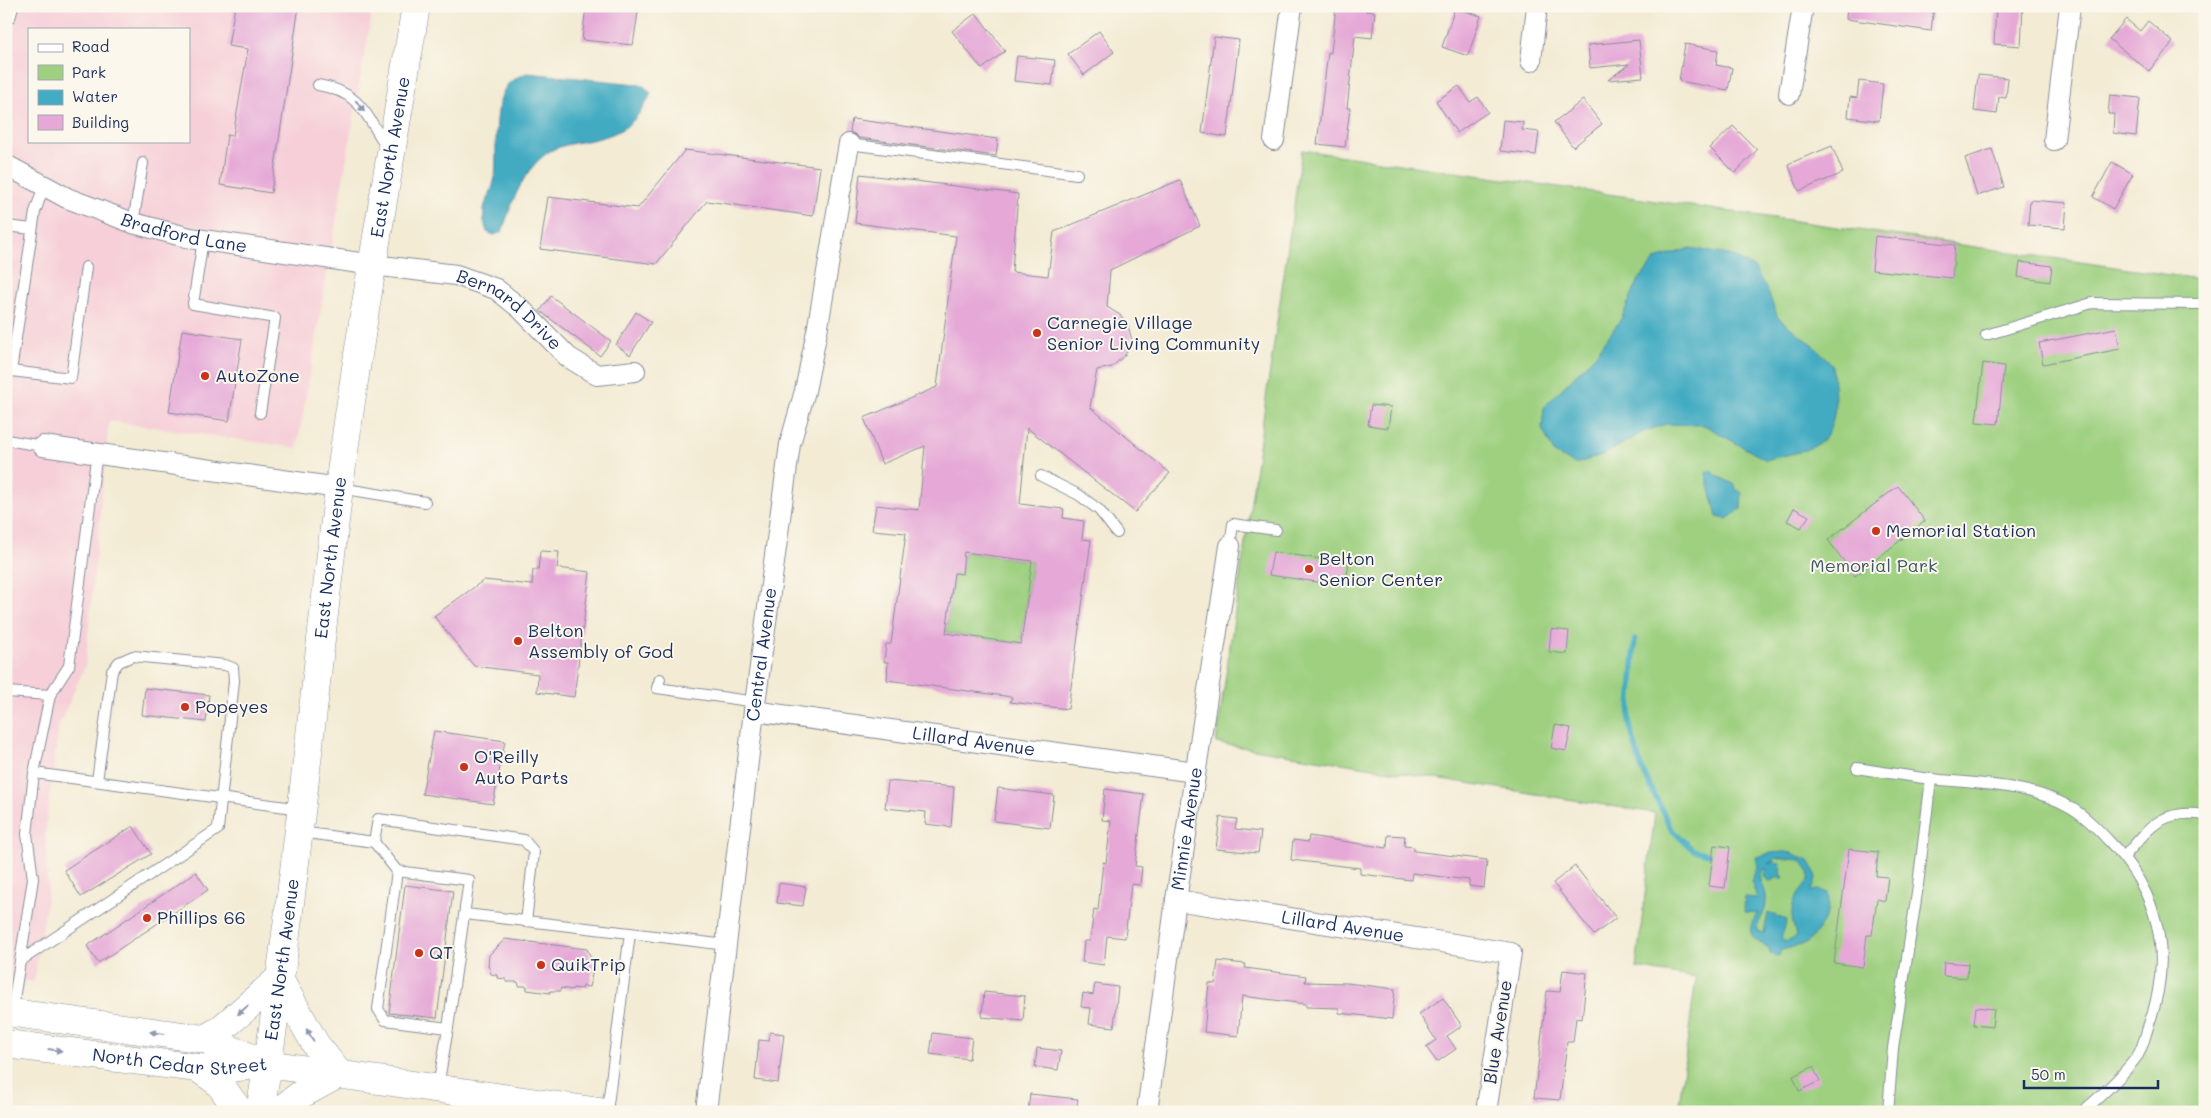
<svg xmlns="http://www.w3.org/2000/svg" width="2211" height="1118" font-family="Mali,sans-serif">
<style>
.built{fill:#f6cfd8;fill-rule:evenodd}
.green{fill:#9ed080;stroke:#5c806f}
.water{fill:#43abc2;stroke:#2f6d90;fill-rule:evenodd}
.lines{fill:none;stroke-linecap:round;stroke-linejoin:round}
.stream{stroke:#43abc2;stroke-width:5.5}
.building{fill:#e5a8d7;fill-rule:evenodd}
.service-casing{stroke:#878d99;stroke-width:12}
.minor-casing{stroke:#878d99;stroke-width:22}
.secondary-casing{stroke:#878d99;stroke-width:29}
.service{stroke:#fff;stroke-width:10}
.minor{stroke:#fff;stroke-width:20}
.secondary{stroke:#fff;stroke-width:28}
.oneway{fill:#8d97ae}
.poi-dot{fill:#c8321e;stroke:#fbf7ec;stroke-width:2}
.labels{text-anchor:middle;stroke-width:4;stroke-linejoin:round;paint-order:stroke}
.street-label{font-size:18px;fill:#1b2f5e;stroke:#fbf7ec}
.poi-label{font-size:18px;fill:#1b2f5e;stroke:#fbf7ec;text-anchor:start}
.park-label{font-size:18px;fill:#3c5766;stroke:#fbf7ec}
</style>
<rect width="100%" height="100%" fill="#fbf7ec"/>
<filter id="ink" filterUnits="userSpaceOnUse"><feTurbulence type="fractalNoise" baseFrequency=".02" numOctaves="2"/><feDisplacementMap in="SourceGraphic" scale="10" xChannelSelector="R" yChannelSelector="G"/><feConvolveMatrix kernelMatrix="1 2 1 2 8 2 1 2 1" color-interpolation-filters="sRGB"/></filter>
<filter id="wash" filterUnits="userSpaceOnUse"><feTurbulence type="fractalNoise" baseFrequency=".0096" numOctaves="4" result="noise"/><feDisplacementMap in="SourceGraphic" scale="20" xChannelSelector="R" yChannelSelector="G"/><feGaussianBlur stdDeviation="1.12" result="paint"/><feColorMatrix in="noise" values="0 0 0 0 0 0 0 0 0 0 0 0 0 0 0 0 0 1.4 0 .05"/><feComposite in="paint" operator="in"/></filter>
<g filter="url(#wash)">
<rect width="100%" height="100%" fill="#f3ebd4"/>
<path class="built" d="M 6,6 L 373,6 L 297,448 L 109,421 L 85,666 L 59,725 L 45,832 L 48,891 L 34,982 L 6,978 ZM 29,29 L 189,29 L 189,141 L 29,141 Z"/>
<g class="green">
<polygon points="1302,150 2205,280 2205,1112 1678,1112 1696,978 1636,968 1655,813 1216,743"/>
<polygon points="964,552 1032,561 1021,644 946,633 954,573 962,573"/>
</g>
<g class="water">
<path d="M 527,73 L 637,84 L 645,87 L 651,93 C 635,128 617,136 580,142 C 570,144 555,147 547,153 C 522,172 512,202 502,232 L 494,235 L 487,232 C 477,204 491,201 495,177 C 498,153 491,100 510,82 C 515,78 521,76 527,73 Z"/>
<path d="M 1691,248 L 1733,256 L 1755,269 L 1768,292 L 1778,318 L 1812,344 L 1832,364 C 1834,389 1842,426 1818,444 C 1807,452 1780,456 1766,460 L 1704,425 L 1666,424 L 1643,432 L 1605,454 L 1575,464 L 1554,453 L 1542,428 L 1544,407 L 1596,354 L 1621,319 L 1638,281 L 1656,259 Z"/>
<polygon points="1710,470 1717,476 1734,484 1736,489 1742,493 1741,509 1727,519 1717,517 1706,473"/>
<path d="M 1784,852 L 1792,853 L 1809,861 C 1816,871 1819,881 1811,891 L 1819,890 L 1828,893 C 1832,915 1820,928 1807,943 C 1797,944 1791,949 1781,950 L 1779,956 L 1770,954 L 1768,947 C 1758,943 1747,937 1752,923 C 1753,919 1756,918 1757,913 L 1744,912 L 1745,897 L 1757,898 L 1751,881 L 1758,867 L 1756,857 L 1771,853 ZM 1777,858 L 1800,860 C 1823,879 1798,887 1793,905 C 1790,917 1794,926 1796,937 L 1785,942 L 1781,939 L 1787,920 L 1768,913 L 1764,933 L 1760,932 L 1757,928 C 1761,915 1767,912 1766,896 C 1765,886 1756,879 1764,869 L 1767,869 L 1764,876 L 1769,882 L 1776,878 L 1783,878 L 1780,873 L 1781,863 L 1774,862 L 1768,864 Z"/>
</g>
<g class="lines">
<polyline class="stream" points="1635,639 1629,722 1641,767 1671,829 1693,850 1709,854"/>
</g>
<g id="blocks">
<g class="building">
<polygon points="235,6 299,6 271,193 220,185 227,135 233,136 248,49 228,46"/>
<polygon points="586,6 639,6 633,45 582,40"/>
<polygon points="1336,6 1367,6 1366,11 1375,12 1372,38 1355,36 1347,108 1350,108 1345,147 1317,144 1328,52 1331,53"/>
<polygon points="1847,6 1934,6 1931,31 1846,19"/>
<polygon points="1996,6 2023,6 2021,46 1994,44"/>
<polygon points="1455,8 1481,16 1468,56 1442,47"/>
<polygon points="976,13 1005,51 982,69 952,31"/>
<polygon points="2126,19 2140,31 2148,21 2173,42 2149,71 2109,39"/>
<polygon points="1099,31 1114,52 1084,75 1068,54"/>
<polygon points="1214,37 1239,40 1227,137 1202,133"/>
<polygon points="1639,40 1643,77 1608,80 1629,64 1590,68 1588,45"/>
<polygon points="1685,44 1718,50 1716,65 1732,68 1728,90 1679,81"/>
<polygon points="1017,56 1055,60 1052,85 1014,81"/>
<polygon points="1978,75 2008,78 2006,98 1999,97 1997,114 1974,111"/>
<polygon points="1859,81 1883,84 1879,121 1848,117 1850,97 1857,98"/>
<polygon points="1459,86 1470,102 1478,97 1488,112 1457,133 1436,101"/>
<polygon points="2110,95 2140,98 2136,136 2113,133 2114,114 2108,114"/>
<polygon points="1583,100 1602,124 1573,147 1554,122"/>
<polygon points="852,119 998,139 996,156 859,138 856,135 850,132"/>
<polygon points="1503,120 1523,122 1522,130 1539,132 1536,155 1500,151"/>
<polygon points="1733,126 1757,150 1735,173 1710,148"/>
<polygon points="1832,146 1843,173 1799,191 1788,164"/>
<polygon points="1992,149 2004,187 1977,196 1965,158"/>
<polygon points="685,150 820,167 813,216 707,201 656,264 540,249 548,197 638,208"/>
<polygon points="2112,162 2133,174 2113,209 2093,197"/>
<path d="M 860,174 L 1018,194 L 1012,272 L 1048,276 L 1054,232 L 1180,180 L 1200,226 L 1110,270 L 1107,307 L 1120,315 L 1128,325 L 1132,341 L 1125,355 L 1112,367 L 1097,370 L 1090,407 L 1170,473 L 1135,512 L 1027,428 L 1020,504 L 1064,509 L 1063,518 L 1084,521 L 1082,539 L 1091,540 L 1068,709 L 1010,702 L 1012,697 L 887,680 L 888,662 L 884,662 L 886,644 L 891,644 L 906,533 L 872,530 L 876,505 L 919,510 L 925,446 L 882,464 L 864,418 L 937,387 L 956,236 L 855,223 ZM 964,552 L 1032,561 L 1021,644 L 946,633 L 954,573 L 962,574 Z"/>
<polygon points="2030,200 2067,203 2065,228 2028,225"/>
<polygon points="1875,236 1955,245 1952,278 1872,270"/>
<polygon points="2020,262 2052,266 2050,282 2018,277"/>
<polygon points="551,296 611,341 600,356 540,311"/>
<polygon points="636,312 651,322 630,355 616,345"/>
<polygon points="2116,328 2120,349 2043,364 2039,343"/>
<polygon points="182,330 242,339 229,421 169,412"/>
<polygon points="1983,363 2004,366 1998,424 1976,422"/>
<polygon points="1371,405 1391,407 1388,428 1368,425"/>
<polygon points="1898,486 1925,521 1855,576 1828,540"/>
<polygon points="1794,508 1809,516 1801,528 1787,521"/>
<polygon points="540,551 559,552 557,568 590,572 574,697 537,692 538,674 474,666 434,616 484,580 532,585 533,570 538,570"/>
<polygon points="1273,552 1349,563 1345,586 1269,575"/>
<polygon points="1551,629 1569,631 1567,654 1549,652"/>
<polygon points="145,688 209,695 206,722 142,715"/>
<polygon points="1555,725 1571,728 1566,751 1551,748"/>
<polygon points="434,731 505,741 493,804 422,794"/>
<polygon points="888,781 954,787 951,827 925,824 926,812 885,808"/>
<polygon points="998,788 1054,795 1050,828 994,821"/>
<polygon points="1105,789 1144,794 1135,866 1142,867 1140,885 1131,884 1125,938 1107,936 1104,965 1082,962 1084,941 1090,941 1094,909 1098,910 1103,862 1106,863 1111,821 1102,820"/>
<polygon points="1220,817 1237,819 1235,829 1261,832 1258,853 1216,849"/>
<polygon points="133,826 151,854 81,897 64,870"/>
<polygon points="1388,835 1405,836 1404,846 1414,847 1414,851 1487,860 1484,888 1469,886 1469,880 1412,873 1411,880 1360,874 1360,868 1291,860 1293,840 1308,842 1309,836 1387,848"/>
<polygon points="1714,845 1730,847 1725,888 1709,886"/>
<polygon points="1849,849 1878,852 1876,876 1888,877 1885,901 1877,899 1872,935 1867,935 1863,967 1834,963"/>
<polygon points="1575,866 1616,918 1594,935 1553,883"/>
<polygon points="196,872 208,890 98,963 87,946"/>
<polygon points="779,883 806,887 803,906 777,903"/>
<polygon points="405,885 453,891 437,1018 389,1013"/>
<polygon points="505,939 587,949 594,966 589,987 583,986 582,989 573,988 572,990 561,988 560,991 550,991 550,993 527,990 527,986 519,986 518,982 506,982 506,979 497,978 497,975 491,974 488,965 489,955"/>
<polygon points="1218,961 1246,964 1245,968 1306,976 1305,982 1347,983 1395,989 1392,1019 1339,1013 1339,1008 1306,1007 1306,1004 1242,996 1238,1036 1204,1032 1209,983 1215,984"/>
<polygon points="1944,962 1968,964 1967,978 1943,976"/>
<polygon points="1563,970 1587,973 1582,1019 1576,1018 1573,1042 1567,1042 1560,1100 1534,1098 1547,991 1560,992"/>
<polygon points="1095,984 1118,987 1114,1027 1089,1024 1091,1008 1081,1007 1083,993 1093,995"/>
<polygon points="984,992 1025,996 1023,1021 982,1017"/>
<polygon points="1443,998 1462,1026 1447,1036 1456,1049 1437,1062 1426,1047 1436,1040 1419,1014"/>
<polygon points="1976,1007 1994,1009 1992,1027 1974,1025"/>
<polygon points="770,1032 784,1034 778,1083 755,1080 759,1040 769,1041"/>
<polygon points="933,1033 972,1038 969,1059 930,1054"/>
<polygon points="1037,1048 1061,1051 1058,1070 1035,1067"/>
<polygon points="1813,1067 1820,1081 1799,1091 1793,1076"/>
<polygon points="1030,1094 1078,1099 1076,1112 1028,1112"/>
</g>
</g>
</g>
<g filter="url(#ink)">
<use href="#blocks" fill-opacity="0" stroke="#878d99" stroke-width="1"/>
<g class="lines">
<g class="service-casing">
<g id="service">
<path d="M 318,85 C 360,92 365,113 386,146"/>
<polyline points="849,144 1077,174"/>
<polyline points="133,223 143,163"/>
<polyline points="6,226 32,229"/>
<polyline points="203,240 193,304 275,318 260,413"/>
<polyline points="1986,335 2092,303 2205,304"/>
<polyline points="11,371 71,378 86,267"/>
<polyline points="6,373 11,371 35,212 44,186"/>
<polyline points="6,440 43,446"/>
<polyline points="1041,476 1079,495 1099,510 1117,533"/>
<polyline points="340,488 425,502"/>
<polyline points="1230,546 1233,524 1276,530"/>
<polyline points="660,679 657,688 756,702"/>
<polyline points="6,692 50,695 69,666 97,452"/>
<path d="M 1857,768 C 1882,772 1907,776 1932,779 C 1976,784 2028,784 2068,806 C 2083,814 2097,828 2108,840 C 2159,892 2174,955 2149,1024 C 2146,1033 2143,1047 2138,1055 C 2123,1076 2101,1096 2082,1112"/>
<polyline points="34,773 301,809"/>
<polyline points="300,832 374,842 378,819 524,840 534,852 526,922"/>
<polyline points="374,842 397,871 378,1009 385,1020 448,1028 438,1087"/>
<path d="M 2124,857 C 2150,827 2162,808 2205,815"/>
<polyline points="397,871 469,880 448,1028"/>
<polyline points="465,914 630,933"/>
<polyline points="20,961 218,829 234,681 233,668 225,665 133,656 119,662 112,671 97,781"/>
<polyline points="12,1012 33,879 27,834 34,773 50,695"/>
<polyline points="607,1112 630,933 726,945"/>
<polyline points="1888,1112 1893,1048 1917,893 1931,779"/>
</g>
</g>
<g class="minor-casing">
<g id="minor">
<polyline points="6,14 8,6"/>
<polyline points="1531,61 1537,6"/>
<polyline points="1789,94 1803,6"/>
<polyline points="1274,140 1292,6"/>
<polyline points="2054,140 2070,6"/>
<path id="s1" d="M 6,165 L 67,198 L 133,223 L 190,238 L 373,265 L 456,275 L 496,289 L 521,309 L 568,357 L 597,375 L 635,371"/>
<polyline points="841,189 849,144"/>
<polyline points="43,446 339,488"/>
<path id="s2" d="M 754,711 L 1195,772"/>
<path id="s3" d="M 1176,900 L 1511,953 L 1486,1112"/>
<path id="s4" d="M 706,1112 L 754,711 L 790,444 L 805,391 L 818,326 L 839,200"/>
<path id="s5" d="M 1147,1112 L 1176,900 L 1230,546"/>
</g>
</g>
<g class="secondary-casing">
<g id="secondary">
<polyline points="6,1012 205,1039 264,1063"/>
<polyline points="205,1039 220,1030 279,979 316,1045 339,1074 300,1095 278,1112"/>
<path id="s6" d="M 6,1044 L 198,1068 L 219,1069 L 267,1064 L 600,1112"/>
<polyline points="198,1068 218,1082 240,1112"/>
<path id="s7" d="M 260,1112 C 294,905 313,696 339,488 C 360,327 389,167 416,6"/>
</g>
</g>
<use href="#service" class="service"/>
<use href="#minor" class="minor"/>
<use href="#secondary" class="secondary"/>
</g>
<defs><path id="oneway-solid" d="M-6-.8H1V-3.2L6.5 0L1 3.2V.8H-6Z" transform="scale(1.25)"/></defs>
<g class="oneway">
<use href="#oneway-solid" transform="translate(360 106) rotate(52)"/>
<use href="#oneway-solid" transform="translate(243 1010) rotate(139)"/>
<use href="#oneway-solid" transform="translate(157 1033) rotate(-172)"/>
<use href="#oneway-solid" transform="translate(310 1035) rotate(-121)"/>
<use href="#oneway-solid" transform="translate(55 1050) rotate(7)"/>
</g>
</g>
<g class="poi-dot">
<circle cx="1037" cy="333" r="5"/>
<circle cx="205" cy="376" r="5"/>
<circle cx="1876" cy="531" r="5"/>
<circle cx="1309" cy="569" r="5"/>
<circle cx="518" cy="641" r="5"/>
<circle cx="185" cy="707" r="5"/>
<circle cx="464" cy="767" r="5"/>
<circle cx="147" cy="918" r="5"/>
<circle cx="419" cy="953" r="5"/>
<circle cx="541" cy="965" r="5"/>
</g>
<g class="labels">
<g class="street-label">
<text dy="6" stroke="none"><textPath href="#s7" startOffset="964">East North Avenue</textPath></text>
<text dy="6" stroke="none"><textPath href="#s1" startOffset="192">Bradford Lane</textPath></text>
<text dy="6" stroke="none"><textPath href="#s1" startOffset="532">Bernard Drive</textPath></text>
<text dy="6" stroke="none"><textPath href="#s7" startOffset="559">East North Avenue</textPath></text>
<text dy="6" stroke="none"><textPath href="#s4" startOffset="461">Central Avenue</textPath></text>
<text dy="6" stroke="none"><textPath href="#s2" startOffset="222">Lillard Avenue</textPath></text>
<text dy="6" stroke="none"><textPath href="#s5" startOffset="286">Minnie Avenue</textPath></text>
<text dy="6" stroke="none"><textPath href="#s3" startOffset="169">Lillard Avenue</textPath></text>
<text dy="6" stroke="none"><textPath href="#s7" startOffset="154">East North Avenue</textPath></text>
<text transform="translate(1498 1032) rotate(-81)" y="6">Blue Avenue</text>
<text dy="6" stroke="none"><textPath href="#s6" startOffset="175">North Cedar Street</textPath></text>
</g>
<g class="poi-label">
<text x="1047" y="329">Carnegie Village<tspan x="1047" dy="21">Senior Living Community</tspan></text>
<text x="215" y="382">AutoZone</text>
<text x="1886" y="537">Memorial Station</text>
<text x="1319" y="565">Belton<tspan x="1319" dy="21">Senior Center</tspan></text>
<text x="528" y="637">Belton<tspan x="528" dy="21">Assembly of God</tspan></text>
<text x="195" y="713">Popeyes</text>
<text x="474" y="763">O'Reilly<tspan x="474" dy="21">Auto Parts</tspan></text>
<text x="157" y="924">Phillips 66</text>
<text x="429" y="959">QT</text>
<text x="551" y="971">QuikTrip</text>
</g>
<g class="park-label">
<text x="1874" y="572">Memorial Park</text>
</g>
</g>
<rect width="2211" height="1118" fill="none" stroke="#fbf7ec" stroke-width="25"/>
<rect x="28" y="28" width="162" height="115" fill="#fbf7ec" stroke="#a1a7b3"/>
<rect x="38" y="44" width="25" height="8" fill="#ffffff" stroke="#a1a7b3"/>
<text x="72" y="52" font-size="15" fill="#1b2f5e">Road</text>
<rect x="38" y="65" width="25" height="15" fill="#9ed080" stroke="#a1a7b3"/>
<text x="72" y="78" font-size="15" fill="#1b2f5e">Park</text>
<rect x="38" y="90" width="25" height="15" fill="#43abc2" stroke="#a1a7b3"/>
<text x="72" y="102" font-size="15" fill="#1b2f5e">Water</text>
<rect x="38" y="115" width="25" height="15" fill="#e5a8d7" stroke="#a1a7b3"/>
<text x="72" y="128" font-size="15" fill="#1b2f5e">Building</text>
<path d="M2024 1080v8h134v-8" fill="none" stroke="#1b2f5e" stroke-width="2.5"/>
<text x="2031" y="1080" font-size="15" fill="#1b2f5e" stroke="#fbf7ec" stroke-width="4" paint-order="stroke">50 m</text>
</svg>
